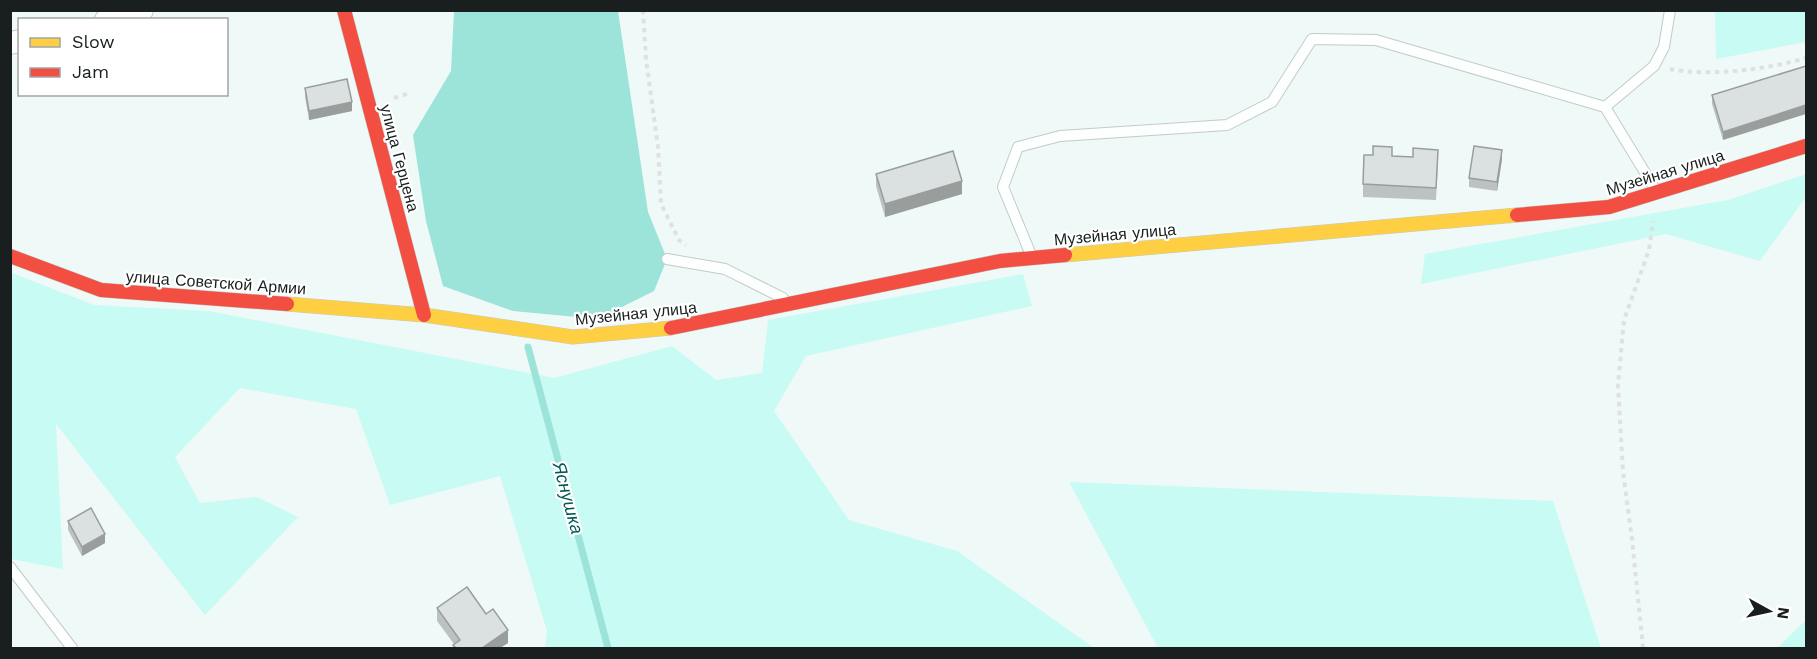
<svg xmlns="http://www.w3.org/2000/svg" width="1817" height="659" font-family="'Work Sans',sans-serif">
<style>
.green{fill:#c8fbf4}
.water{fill:#9ce3d9}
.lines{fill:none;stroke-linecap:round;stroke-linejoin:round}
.stream{stroke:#9ce3d9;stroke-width:7}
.lane-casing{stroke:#c3cbc9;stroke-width:12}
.street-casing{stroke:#c3cbc9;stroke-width:24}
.slow-casing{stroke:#c3cbc9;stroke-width:15}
.jam-casing{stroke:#c3cbc9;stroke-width:15}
.path{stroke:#dfe1e1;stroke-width:4;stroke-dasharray:4.5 4.5;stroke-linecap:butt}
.lane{stroke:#fdfefe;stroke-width:10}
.street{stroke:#fdfefe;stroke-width:22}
.slow{stroke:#ffcf43;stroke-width:14}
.jam{stroke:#f24e42;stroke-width:14}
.wall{fill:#bbc2c1}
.shaded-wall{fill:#999e9d}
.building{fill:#dae1e0;stroke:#999e9d;stroke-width:1.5}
.labels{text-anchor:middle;stroke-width:4.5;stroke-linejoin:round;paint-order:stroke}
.street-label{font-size:16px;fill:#191f1e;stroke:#fff}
.water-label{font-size:18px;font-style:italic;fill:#015a52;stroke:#fff}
</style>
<rect width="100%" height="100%" fill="#eff9f7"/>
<g class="green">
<polygon points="1715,10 1806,11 1806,42 1716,59"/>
<polygon points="1806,174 1806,199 1803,201 1760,261 1666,234 1421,284 1425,254 1728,200"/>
<polygon points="10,272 94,305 209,311 554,378 672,346 716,380 762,373 768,320 1023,274 1032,306 806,356 774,411 849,520 957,551 1094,648 545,648 547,631 500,476 390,505 356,409 240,388 175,457 200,503 257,497 298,517 205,615 56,424 63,569 11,559"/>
<polygon points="1069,482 1553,501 1601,648 1158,648"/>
<polygon points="1806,620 1806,648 1777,648"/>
</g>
<polygon class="water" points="454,11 618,11 648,212 667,259 654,291 598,319 513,311 443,286 426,221 413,135 451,71"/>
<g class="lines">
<polyline class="stream" points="528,347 608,648"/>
<g class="lane-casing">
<g id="lane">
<polyline points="1605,107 1654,66 1664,47 1670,10"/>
<polyline points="1031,255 1003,187 1018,147 1060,136 1227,125 1272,102 1312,39 1376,40 1605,107 1655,189"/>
<polyline points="667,259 725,269 783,298"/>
<polyline points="10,567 72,648"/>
</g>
</g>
<g class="street-casing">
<g id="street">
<polyline points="106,20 142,10"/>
<polyline points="10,43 20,41"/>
</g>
</g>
<g class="slow-casing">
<g id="slow">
<polyline points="1065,255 1517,215"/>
<polyline points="287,304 424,315 573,337 671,328"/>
</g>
</g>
<g class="jam-casing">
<g id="jam">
<polyline points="344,10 424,315"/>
<polyline points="1517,215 1609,207 1806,146"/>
<polyline points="10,256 101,290 287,304"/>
<polyline points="671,328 1000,261 1065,255"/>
</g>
</g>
<g class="path">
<polyline points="643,10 646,59 658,147 661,204 679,240 686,245"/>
<path d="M 1670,69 C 1707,77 1770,69 1806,58"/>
<polyline points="394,98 410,93"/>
<polyline points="1643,648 1632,539 1623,472 1618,385 1624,320 1649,250 1653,221"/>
</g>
<use href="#lane" class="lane"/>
<use href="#street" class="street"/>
<use href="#slow" class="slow"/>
<use href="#jam" class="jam"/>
</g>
<g class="wall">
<polygon points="1806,66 1723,140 1712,104 1712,95"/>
<polygon points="305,88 352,111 309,120 305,97"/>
<polygon points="1392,156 1438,162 1436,200 1363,197 1363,184"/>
<polygon points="1502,159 1497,191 1469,187 1469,178"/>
<polygon points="876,174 962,194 885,217 876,186"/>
<polygon points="68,521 105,543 82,556 68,530"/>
<polygon points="437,608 486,614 508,643 500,648 453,648 454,644 437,621"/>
</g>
<g class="shaded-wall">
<polygon points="352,102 352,111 309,120 309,111"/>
<polygon points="1806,105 1806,114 1723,140 1723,132"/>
<polygon points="1502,150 1502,159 1497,191 1497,182"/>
<polygon points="962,181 962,194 885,217 885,204"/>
<polygon points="105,534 105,543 82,556 82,547"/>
<polygon points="508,630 508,643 500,648 482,648"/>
</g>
<g class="building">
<polygon points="1806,66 1806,105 1723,132 1712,95"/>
<polygon points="347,79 352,102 309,111 305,88"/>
<polygon points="1373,146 1392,147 1392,156 1413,157 1413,148 1438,150 1436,188 1363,184 1364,155 1373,155"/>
<polygon points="1474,146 1502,150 1497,182 1469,178"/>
<polygon points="953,151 962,181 885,204 876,174"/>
<polygon points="91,508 105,534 82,547 68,521"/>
<polygon points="467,587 486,614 493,609 508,630 482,648 456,648 453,645 460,640 437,608"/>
</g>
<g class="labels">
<g class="street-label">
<text transform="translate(400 158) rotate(75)" y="6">улица Герцена</text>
<text transform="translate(1665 172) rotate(-17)" y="6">Музейная улица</text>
<text transform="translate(1115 234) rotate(-5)" y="6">Музейная улица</text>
<text transform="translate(216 282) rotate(4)" y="6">улица Советской Армии</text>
<text transform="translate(636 313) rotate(-6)" y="6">Музейная улица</text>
</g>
<g class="water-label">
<text transform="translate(568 498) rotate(75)" y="6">Яснушка</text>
</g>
</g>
<rect width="1817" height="659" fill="none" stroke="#191f1e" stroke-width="24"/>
<rect x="18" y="18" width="210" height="78" fill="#ffffff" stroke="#a3a5a5" stroke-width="1.5"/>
<rect x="30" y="38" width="30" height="9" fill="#ffcf43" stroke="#a3a5a5" stroke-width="1.5"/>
<text x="72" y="48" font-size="18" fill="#191f1e">Slow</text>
<rect x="30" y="68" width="30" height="9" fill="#f24e42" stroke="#a3a5a5" stroke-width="1.5"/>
<text x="72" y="78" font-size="18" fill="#191f1e">Jam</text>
<g transform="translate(1769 611) rotate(98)" stroke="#ffffff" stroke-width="4.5" paint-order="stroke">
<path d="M0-4.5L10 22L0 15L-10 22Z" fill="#191f1e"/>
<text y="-9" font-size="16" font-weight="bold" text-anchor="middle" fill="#191f1e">N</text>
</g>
</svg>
